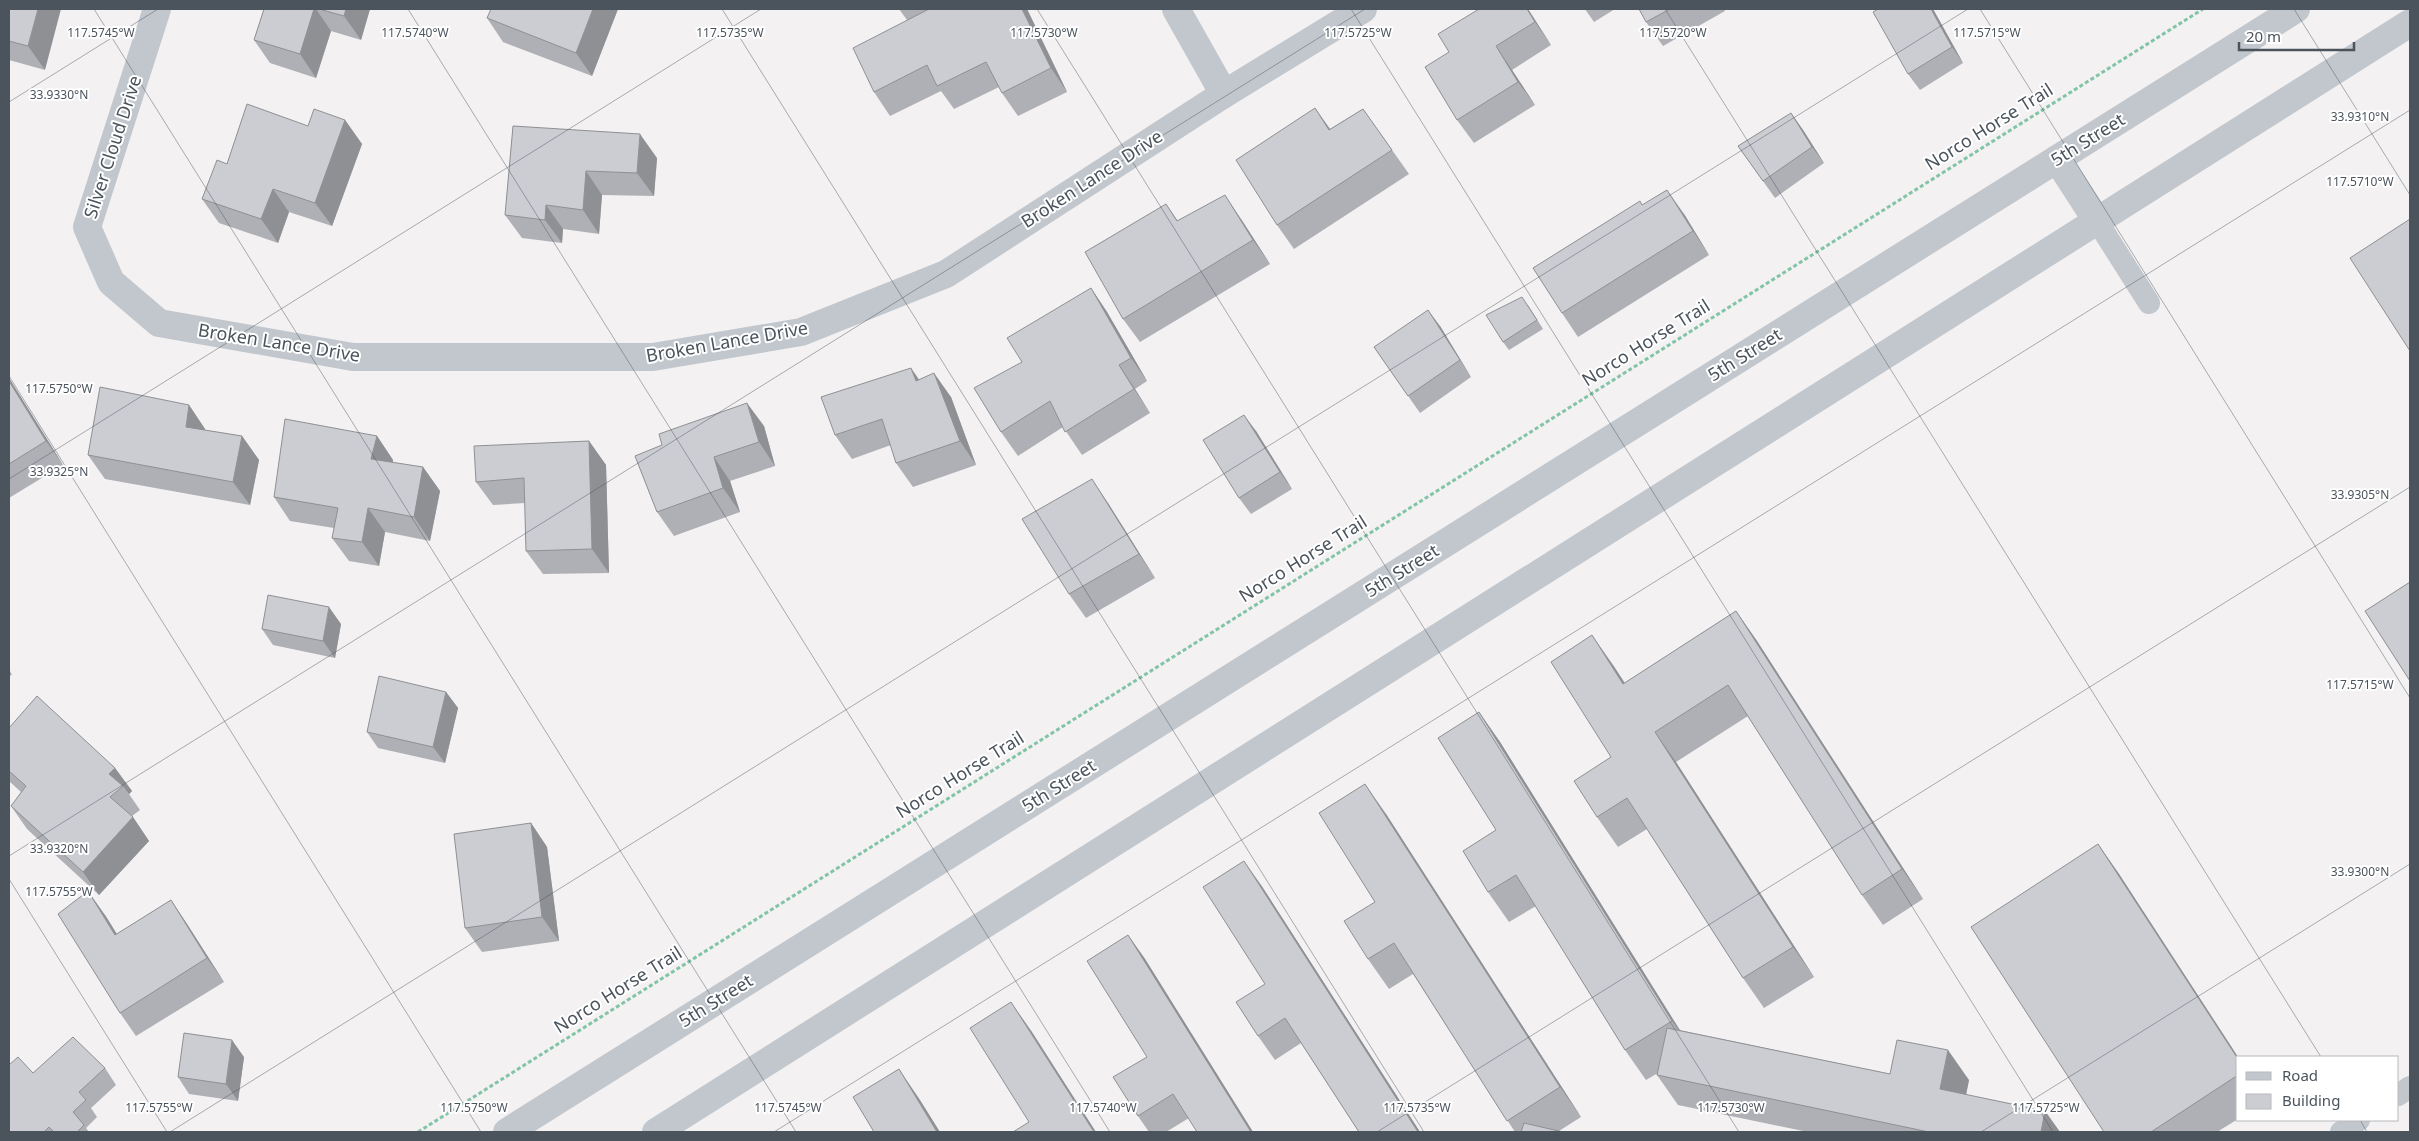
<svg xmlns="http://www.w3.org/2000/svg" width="2419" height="1141" font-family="'Noto Sans',sans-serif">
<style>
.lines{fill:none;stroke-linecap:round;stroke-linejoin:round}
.path{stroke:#81c4a6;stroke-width:3;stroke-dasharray:4 2.5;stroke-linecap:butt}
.service{stroke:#c1c7cd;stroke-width:22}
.minor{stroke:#c1c7cd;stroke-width:28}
.tertiary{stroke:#c1c7cd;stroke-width:28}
.wall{fill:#afb0b5}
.shaded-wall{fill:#8e9093}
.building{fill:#cbcdd2;stroke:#8e9093}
.ticks{fill:none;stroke:#4b535c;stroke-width:1;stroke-opacity:0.45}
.labels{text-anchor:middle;stroke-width:4;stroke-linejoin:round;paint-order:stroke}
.street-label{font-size:18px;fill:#4b535c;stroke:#fff}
.ticks-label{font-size:12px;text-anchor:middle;fill:#4b535c;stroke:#fff;stroke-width:4;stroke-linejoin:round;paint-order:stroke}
</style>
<rect width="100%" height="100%" fill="#f3f1f1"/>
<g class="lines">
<polyline class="path" points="418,1132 2203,9"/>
<g class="service">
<polyline points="2097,221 2149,303"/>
<polyline points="2398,1095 2410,1087"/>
<polyline points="2341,1132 2359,1120"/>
</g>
<g class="minor">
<polyline points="157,9 87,227 111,282 159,323 353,357 653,357 801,332 946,274 1224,94 1363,9"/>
<polyline points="1176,9 1224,94"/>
</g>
<g class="tertiary">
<polyline points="2057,159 2097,221"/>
<polyline points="507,1132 2296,9"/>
<polyline points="656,1132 2410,23"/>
</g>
</g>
<g class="wall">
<polygon points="9,9 45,70 9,60"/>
<polygon points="264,9 370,9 361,40 331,31 316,78 270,63 254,40"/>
<polygon points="618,9 592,76 503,42 487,18"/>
<polygon points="899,9 1027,9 1067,92 1018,116 1002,93 999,87 954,109 941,91 890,116 874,92 907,20"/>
<polygon points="1528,9 1551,45 1512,70 1535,105 1474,143 1457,120 1425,67"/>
<polygon points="1585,9 1615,9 1594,22"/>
<polygon points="1639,9 1724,9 1725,11 1663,46 1646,22"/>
<polygon points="1933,9 1963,63 1920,90 1908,74"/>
<polygon points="1315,108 1330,129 1363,109 1409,174 1294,249 1277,225"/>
<polygon points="1791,113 1803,130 1824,163 1775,198 1738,146"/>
<polygon points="345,120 362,144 332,226 289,212 278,243 219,223 202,199 227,164 308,126"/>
<polygon points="513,126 657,158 654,196 602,195 599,234 563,229 562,243 522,238 505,215"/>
<polygon points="1166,204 1178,221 1241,219 1270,264 1140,342 1123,319"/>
<polygon points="1684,214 1709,255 1578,337 1562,313"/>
<polygon points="1091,288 1107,312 1147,381 1135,389 1150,413 1082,455 1063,427 1018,456 1001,432 1022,362"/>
<polygon points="1528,305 1543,329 1509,350 1503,342"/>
<polygon points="1440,326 1471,377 1420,413 1374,347"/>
<polygon points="9,378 63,465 9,498"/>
<polygon points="919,380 951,397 976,465 913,487 896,463 891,445 852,459 835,435"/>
<polygon points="189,405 205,429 205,430 242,436 259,460 250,505 105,479 88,455"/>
<polygon points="764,426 775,466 730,481 740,512 674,536 657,512 635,456"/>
<polygon points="1256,431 1292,489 1251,514 1239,498"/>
<polygon points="377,436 393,460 393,463 423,467 440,491 430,541 385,532 379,566 349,561 332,538 334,528 290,521 274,497"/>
<polygon points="589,441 606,465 609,573 543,574 526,551 525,503 493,505 476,482"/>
<polygon points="1108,503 1155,578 1086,618 1069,594"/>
<polygon points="1736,611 1757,641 1923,899 1883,925 1862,895 1748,716 1676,762 1814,977 1764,1008 1743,978 1647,829 1618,847 1597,817 1611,757 1613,665 1625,683"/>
<polygon points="341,624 335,658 273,645 262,629"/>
<polygon points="9,669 12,675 9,676"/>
<polygon points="446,692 458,708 445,763 378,748 367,732"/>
<polygon points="1479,712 1500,742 1679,1030 1890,1074 1969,1080 1966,1095 2045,1111 2060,1132 1808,1132 1678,1105 1657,1075 1658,1073 1646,1080 1625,1050 1536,906 1509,922 1488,892 1496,830"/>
<polygon points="9,728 115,768 132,791 129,794 140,810 132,816 149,841 99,895 27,829 11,806 21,792 9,781"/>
<polygon points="1386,814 1581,1117 1559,1131 1563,1132 1515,1132 1413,974 1389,989 1368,959"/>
<polygon points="531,823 547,847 559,941 482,952 465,928"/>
<polygon points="2098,844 2119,874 2238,1057 2238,1119 2217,1132 2104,1132"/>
<polygon points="1261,885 1420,1132 1359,1132 1301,1043 1275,1060 1258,1036 1265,984"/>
<polygon points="171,900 187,924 224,982 136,1036 120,1013 105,915 117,934"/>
<polygon points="1128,935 1145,959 1253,1132 1197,1132 1189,1118 1166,1132 1149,1132 1138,1116 1147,1057"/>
<polygon points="244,1057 238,1101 189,1094 178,1077"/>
<polygon points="105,1068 116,1085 91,1108 97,1117 86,1128 89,1132 9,1132"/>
</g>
<g class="shaded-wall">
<polygon points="38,9 61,9 45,70 28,46"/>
<polygon points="314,9 316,9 331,31 316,78 300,54"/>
<polygon points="346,9 370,9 361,40 344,16"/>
<polygon points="593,9 618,9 592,76 576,53"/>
<polygon points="1022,9 1027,9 1067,92 1051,68"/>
<polygon points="1527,9 1528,9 1551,45 1535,22"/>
<polygon points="1931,9 1933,9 1963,63 1952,47"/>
<polygon points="1496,46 1512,70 1535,105 1518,82"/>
<polygon points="1315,108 1332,132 1329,130"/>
<polygon points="1791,113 1803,130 1824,163 1812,147"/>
<polygon points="345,120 362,144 332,226 315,203"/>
<polygon points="640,134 657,158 654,196 637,173"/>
<polygon points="586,171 602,195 599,234 583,210"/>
<polygon points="273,189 289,212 278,243 261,219"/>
<polygon points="1667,190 1684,214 1709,255 1693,231"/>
<polygon points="1225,195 1241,219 1270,264 1253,240"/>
<polygon points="546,205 563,229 562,243 545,220"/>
<polygon points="1091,288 1107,312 1147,381 1131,358"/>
<polygon points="1428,310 1440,326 1471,377 1460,360"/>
<polygon points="1119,365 1135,389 1150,413 1134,389"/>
<polygon points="911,368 927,391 916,381"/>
<polygon points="934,373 951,397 976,465 960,441"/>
<polygon points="9,378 63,465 46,441 9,381"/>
<polygon points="747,403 764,426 775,466 759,442"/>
<polygon points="189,405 205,429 203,451 186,427"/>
<polygon points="1244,415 1256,431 1292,489 1280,472"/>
<polygon points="242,436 259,460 250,505 233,482"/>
<polygon points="377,436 393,460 388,483 371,459"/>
<polygon points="589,441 606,465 609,573 592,549"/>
<polygon points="714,457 730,481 740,512 723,488"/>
<polygon points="423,467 440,491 430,541 414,517"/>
<polygon points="1092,479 1108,503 1155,578 1139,554"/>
<polygon points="368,508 385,532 379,566 362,542"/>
<polygon points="329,607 341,624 335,658 323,641"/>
<polygon points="1736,611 1757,641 1923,899 1902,869"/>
<polygon points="1592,635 1613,665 1644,714 1623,684"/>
<polygon points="446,692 458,708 445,763 433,747"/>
<polygon points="1479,712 1500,742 1693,1051 1672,1021"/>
<polygon points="1655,732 1676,762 1814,977 1793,947"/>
<polygon points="115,768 132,791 129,794 123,786 109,774"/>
<polygon points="1365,784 1386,814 1581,1117 1560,1087"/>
<polygon points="133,817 149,841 99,895 83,872"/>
<polygon points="531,823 547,847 559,941 542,917"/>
<polygon points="2098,844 2119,874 2238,1057 2238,1059"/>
<polygon points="1244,861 1261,885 1420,1132 1418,1132"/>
<polygon points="88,891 105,915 132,959 115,935"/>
<polygon points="171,900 187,924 224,982 207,958"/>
<polygon points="1128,935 1145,959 1253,1132 1251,1132"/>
<polygon points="1011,1002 1032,1032 1096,1132 1094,1132"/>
<polygon points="232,1040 244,1057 238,1101 226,1084"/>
<polygon points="1948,1050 1969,1080 1961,1119 1940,1089"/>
<polygon points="899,1069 920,1100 940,1132 937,1132"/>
<polygon points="2045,1111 2060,1132 2041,1132"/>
</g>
<g class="building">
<polygon points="9,9 38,9 28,46 9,41"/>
<polygon points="264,9 314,9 300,54 254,40"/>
<polygon points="319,9 346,9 344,16"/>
<polygon points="491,9 593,9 576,53 487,18"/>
<polygon points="929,9 1022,9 1051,68 1002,93 986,62 937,86 927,65 874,92 853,48"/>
<polygon points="1479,9 1527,9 1535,22 1496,46 1518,82 1457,120 1425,67 1449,52 1438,34"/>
<polygon points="1639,9 1670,9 1646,22"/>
<polygon points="1878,9 1931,9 1952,47 1908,74 1873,12"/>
<polygon points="247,104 308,126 314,109 345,120 315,203 273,189 261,219 202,199 217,160 227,164"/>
<polygon points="1315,108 1329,130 1363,109 1392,150 1277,225 1236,160"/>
<polygon points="1791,113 1812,147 1763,181 1738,146"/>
<polygon points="513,126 640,134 637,173 586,171 583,210 546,205 545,220 505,215"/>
<polygon points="1667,190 1693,231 1562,313 1533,268 1640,201 1642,205"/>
<polygon points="1225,195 1253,240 1123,319 1085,252 1166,204 1177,221"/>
<polygon points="2410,219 2410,351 2350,258"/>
<polygon points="1091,288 1131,358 1119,365 1134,389 1065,432 1050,401 1001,432 974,388 1022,362 1007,338"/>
<polygon points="1522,297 1537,320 1503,342 1486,315"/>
<polygon points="1428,310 1460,360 1408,396 1374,347"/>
<polygon points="911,368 916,381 934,373 960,441 896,463 882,419 835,435 821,397"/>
<polygon points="9,381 46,441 9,464"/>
<polygon points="100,387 189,405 186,427 242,436 233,482 88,455"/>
<polygon points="747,403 759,442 714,457 723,488 657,512 635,456 662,445 659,434"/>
<polygon points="1244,415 1280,472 1239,498 1203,440"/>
<polygon points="285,419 377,436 371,459 423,467 414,517 368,508 362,542 332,538 338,508 274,497"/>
<polygon points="589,441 592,549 526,551 524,478 476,482 474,446"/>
<polygon points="1092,479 1139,554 1069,594 1022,519"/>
<polygon points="2410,582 2410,681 2365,611"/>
<polygon points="268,595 329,607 323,641 262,629"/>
<polygon points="1736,611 1902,869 1862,895 1728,685 1655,732 1793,947 1743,978 1627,798 1597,817 1574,781 1611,757 1551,662 1592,635 1623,684"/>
<polygon points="379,676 446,692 433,747 367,732"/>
<polygon points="37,696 115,768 109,774 123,786 110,797 133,817 83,872 11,806 26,786 9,771 9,728"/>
<polygon points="1479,712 1672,1021 1625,1050 1516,875 1488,892 1463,851 1496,830 1438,738"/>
<polygon points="1365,784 1560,1087 1507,1121 1394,943 1368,959 1344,921 1375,902 1319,813"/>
<polygon points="531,823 542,917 465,928 454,834"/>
<polygon points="2098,844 2238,1059 2238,1075 2151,1132 2104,1132 1971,927"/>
<polygon points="1244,861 1418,1132 1359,1132 1285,1018 1258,1036 1236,1002 1265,984 1203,887"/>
<polygon points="88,891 115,935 171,900 207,958 120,1013 58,914"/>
<polygon points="1128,935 1251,1132 1197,1132 1173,1094 1138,1116 1113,1077 1147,1057 1087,961"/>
<polygon points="1011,1002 1094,1132 1013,1132 1029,1122 970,1028"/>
<polygon points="1667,1028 1890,1074 1897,1040 1948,1050 1940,1089 2045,1111 2041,1132 1929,1132 1657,1075"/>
<polygon points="184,1033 232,1040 226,1084 178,1077"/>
<polygon points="73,1037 105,1068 79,1092 86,1100 73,1112 84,1125 77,1132 54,1132 49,1127 44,1132 9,1132 9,1065 18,1057 33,1073"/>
<polygon points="899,1069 937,1132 874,1132 853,1097"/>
<polygon points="1524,1123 1563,1132 1521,1132"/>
</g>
<path class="ticks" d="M 94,9 L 796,1132M 408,9 L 1110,1132M 722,9 L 1424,1132M 1037,9 L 1739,1132M 1351,9 L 2053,1132M 1665,9 L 2321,1057M 1980,9 L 2410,698M 2294,9 L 2410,195M 9,102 L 158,9M 9,376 L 481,1132M 9,479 L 761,9M 9,856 L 1365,9M 9,879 L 167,1132M 2360,1120 L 2367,1132M 170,1132 L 1968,9M 774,1132 L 2410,110M 1377,1132 L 2410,487M 1981,1132 L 2410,864"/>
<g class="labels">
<g class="street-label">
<text transform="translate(1989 127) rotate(-32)" y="6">Norco Horse Trail</text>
<text transform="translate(2088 140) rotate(-32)" y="6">5th Street</text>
<text transform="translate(113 147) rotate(-72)" y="6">Silver Cloud Drive</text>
<text transform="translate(1092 179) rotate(-33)" y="6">Broken Lance Drive</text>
<text transform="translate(727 342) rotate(-10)" y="6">Broken Lance Drive</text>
<text transform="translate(279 343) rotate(9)" y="6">Broken Lance Drive</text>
<text transform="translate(1646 343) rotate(-32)" y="6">Norco Horse Trail</text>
<text transform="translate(1745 355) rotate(-32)" y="6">5th Street</text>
<text transform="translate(1303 559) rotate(-32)" y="6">Norco Horse Trail</text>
<text transform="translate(1402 571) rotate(-32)" y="6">5th Street</text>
<text transform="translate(960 775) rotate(-32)" y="6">Norco Horse Trail</text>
<text transform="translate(1059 786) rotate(-32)" y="6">5th Street</text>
<text transform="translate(618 990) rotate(-32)" y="6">Norco Horse Trail</text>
<text transform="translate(716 1001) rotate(-32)" y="6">5th Street</text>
</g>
</g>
<g class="ticks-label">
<text x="1673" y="37">117.5720°W</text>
<text x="1987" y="37">117.5715°W</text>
<text x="101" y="37">117.5745°W</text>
<text x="415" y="37">117.5740°W</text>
<text x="730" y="37">117.5735°W</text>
<text x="1044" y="37">117.5730°W</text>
<text x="1358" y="37">117.5725°W</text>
<text x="59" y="99">33.9330°N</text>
<text x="2360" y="121">33.9310°N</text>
<text x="2360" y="186">117.5710°W</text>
<text x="59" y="393">117.5750°W</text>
<text x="59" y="476">33.9325°N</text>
<text x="2360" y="499">33.9305°N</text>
<text x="2360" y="689">117.5715°W</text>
<text x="59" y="853">33.9320°N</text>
<text x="2360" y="876">33.9300°N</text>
<text x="59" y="896">117.5755°W</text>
<text x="159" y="1112">117.5755°W</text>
<text x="474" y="1112">117.5750°W</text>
<text x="788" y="1112">117.5745°W</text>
<text x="1103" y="1112">117.5740°W</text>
<text x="1417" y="1112">117.5735°W</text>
<text x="1731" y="1112">117.5730°W</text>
<text x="2046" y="1112">117.5725°W</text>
</g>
<rect width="2419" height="1141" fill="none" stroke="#4b535c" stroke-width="20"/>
<rect x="2236" y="1056" width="162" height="65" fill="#ffffff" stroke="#b7babe"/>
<rect x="2246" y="1072" width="25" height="8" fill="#c1c7cd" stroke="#b7babe"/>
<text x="2282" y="1081" font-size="15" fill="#4b535c">Road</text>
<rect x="2246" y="1094" width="25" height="15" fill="#cbcdd2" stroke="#b7babe"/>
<text x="2282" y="1106" font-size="15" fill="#4b535c">Building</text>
<path d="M2239 42v8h115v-8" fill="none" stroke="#4b535c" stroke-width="2.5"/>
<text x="2246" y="42" font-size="15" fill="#4b535c" stroke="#ffffff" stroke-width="4" paint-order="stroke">20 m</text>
</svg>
